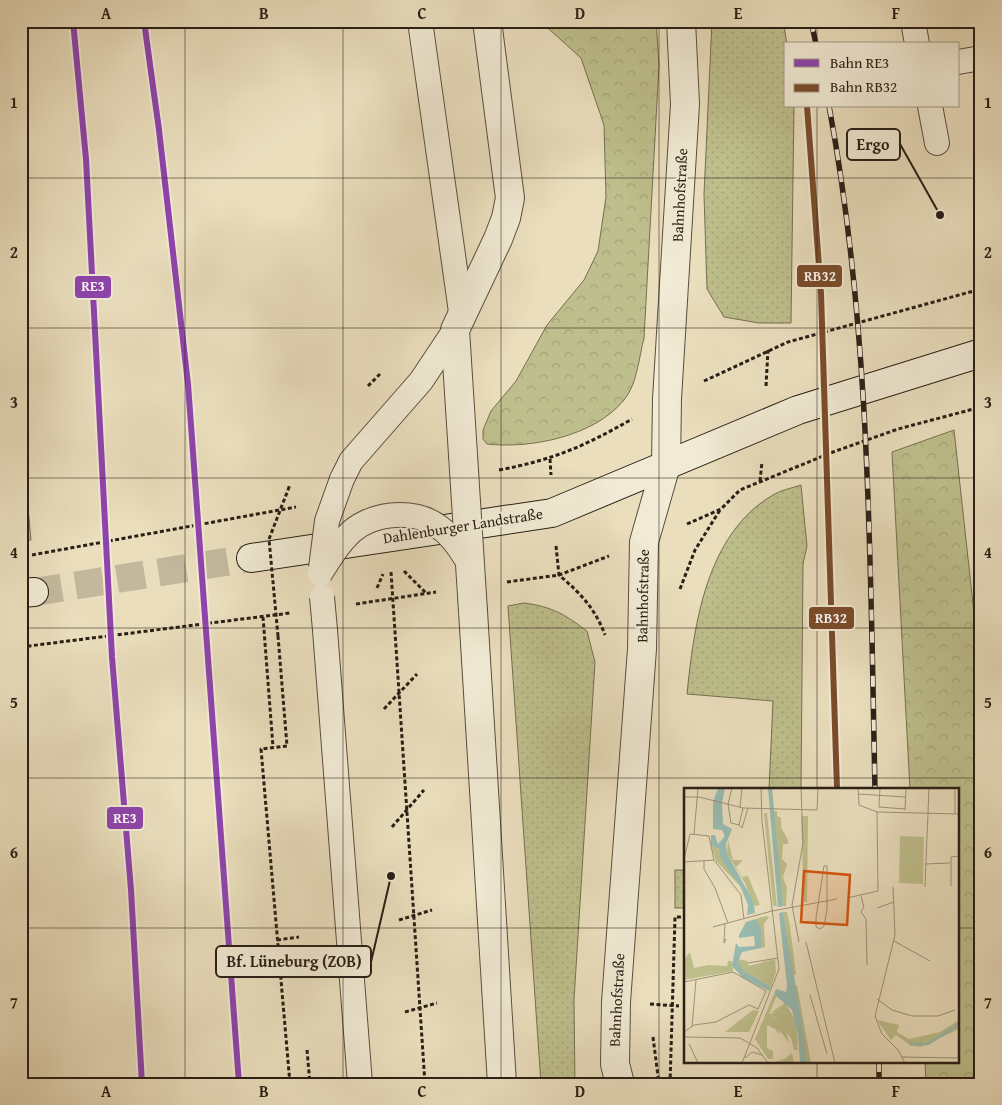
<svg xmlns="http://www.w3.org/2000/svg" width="1002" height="1105" font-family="'Gentium Book Plus',serif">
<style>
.grass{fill:url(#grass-dots);stroke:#746f51}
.forest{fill:url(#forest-crowns);stroke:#746f51}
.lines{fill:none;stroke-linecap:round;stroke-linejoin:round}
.secondary-tunnel{stroke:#c3b89c;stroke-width:28;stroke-dasharray:28 14;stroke-linecap:butt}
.lane-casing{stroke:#594f40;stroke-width:26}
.street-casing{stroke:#594f40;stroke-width:30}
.secondary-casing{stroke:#291f16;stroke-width:30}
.path{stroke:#291f16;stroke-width:3;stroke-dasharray:4 2.5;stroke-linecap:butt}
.lane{stroke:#f1ead4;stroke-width:24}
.street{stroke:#f1ead4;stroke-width:28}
.secondary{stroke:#f1ead4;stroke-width:28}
.rail-casing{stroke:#291f16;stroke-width:5.5}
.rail{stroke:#f1ead4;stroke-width:4;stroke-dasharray:11;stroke-linecap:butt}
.lane-bridge-casing{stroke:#594f40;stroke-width:26;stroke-linecap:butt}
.street-bridge-casing{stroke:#594f40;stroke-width:30;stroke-linecap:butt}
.path-bridge{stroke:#291f16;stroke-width:3;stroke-dasharray:4 2.5;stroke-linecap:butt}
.lane-bridge{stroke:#f1ead4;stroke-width:24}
.street-bridge{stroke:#f1ead4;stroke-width:28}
.rail-1-casing{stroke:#f1ead4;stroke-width:10}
.rail-2-casing{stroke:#f1ead4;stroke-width:10}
.rail-1{stroke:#8e44ad;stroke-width:6}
.rail-2{stroke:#7a4b2a;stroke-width:6}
.grid{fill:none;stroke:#291f16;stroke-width:1;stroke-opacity:0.55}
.labels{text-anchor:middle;stroke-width:4;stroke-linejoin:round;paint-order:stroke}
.street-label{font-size:15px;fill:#291f16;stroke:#f1ead4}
.inset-river{fill:none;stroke:#98bcb3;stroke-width:2.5}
.inset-road{fill:none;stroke:#9d927a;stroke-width:1}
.view{fill:#d5530d;fill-opacity:0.15;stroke:#d5530d;stroke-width:2.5}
.inset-edge{fill:none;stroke:#291f16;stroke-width:2.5}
.leader{fill:none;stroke:#291f16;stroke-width:2}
.callout-dot{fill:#291f16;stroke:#f1ead4;stroke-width:2}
.callout{fill:#f1ead4;stroke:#291f16;stroke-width:2}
.callout-label{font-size:16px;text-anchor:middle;font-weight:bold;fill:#291f16}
.line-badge{stroke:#f1ead4;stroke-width:2}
.badge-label{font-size:14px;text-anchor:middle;font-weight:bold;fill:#fff}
.neatline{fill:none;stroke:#291f16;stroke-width:2}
.grid-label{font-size:16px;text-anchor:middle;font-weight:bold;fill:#291f16}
</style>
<defs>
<pattern id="grass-dots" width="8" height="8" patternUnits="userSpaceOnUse" patternTransform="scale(1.25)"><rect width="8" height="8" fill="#bebf8c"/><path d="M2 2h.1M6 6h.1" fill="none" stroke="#a3a478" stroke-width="1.8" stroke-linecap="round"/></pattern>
<pattern id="forest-crowns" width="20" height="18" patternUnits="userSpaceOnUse" patternTransform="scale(1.25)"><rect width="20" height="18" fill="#bebf8c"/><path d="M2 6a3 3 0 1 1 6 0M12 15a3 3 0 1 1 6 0" fill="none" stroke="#a3a478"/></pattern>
</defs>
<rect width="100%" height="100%" fill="#eadebd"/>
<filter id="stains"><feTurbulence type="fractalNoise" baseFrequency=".004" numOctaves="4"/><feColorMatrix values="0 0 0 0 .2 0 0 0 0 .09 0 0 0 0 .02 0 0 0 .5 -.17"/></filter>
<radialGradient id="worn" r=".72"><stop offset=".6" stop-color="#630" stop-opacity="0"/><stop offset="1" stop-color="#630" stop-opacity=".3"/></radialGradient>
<g class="grass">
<polygon points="712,21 783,21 787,44 786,106 794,106 791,323 759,323 724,317 707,289 704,194"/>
<path d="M 801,485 L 807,546 L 803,564 L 801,789 L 769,789 L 773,701 L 687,694 C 694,625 706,534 773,495 C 781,490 792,488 801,485 Z"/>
<path d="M 524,603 C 553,607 564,614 587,631 L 595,662 L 574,1000 L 575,1084 L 541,1084 L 508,606 Z"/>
<rect x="675" y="870" width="11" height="38"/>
</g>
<g class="forest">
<path d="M 540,21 L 656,21 L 659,65 L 644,338 C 639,357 637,385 624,400 C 595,436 531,449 487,444 L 483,439 L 483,430 L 491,411 L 516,381 L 547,325 L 584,280 L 598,251 L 606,197 L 604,125 L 581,58 Z"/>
<polygon points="954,430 981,677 981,1084 926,1084 925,1061 958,1061 958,789 910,789 892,452"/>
<polygon points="21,433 31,540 21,540"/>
</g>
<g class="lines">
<polyline class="secondary-tunnel" points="34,592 251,558"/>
<g class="lane-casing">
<g id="lane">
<polyline points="420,21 462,319"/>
<polyline points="913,21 917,44"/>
<polyline points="958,62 981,58"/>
<polyline points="930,106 937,143"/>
<polyline points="342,479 351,461 421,381 455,330"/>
<polyline points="325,630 360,1084"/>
</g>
</g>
<g class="street-casing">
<g id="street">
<polyline points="463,455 455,330 498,239 506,218 510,198 487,21"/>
<polyline points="473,611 502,1084"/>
<polyline points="620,1084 615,1064 616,1002 642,649 644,542 666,465 667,399 685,104 681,21"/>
</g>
</g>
<g class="secondary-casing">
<g id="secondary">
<polyline points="251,558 552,513 798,410 981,353"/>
<polyline points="21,593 34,592"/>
</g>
</g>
<g class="path">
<polyline points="704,381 788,342 981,289"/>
<polyline points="368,386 381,373"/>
<polyline points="766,386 768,350"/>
<polyline points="550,459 551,475"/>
<path d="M 499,470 C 553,460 585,446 632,419"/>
<polyline points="760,481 762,462"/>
<polyline points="288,490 290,484"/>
<polyline points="687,524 721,509 740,490 833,452 898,429 981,407"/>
<path d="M 556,546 L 559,575 C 580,593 595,608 605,635"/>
<polyline points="32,555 296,507"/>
<polyline points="404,571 426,593"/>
<polyline points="391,572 425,1084"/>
<polyline points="507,582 559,575 609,556"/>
<polyline points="377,588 383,574"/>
<polyline points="680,589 695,550 720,510"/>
<polyline points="356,604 436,592"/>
<polyline points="263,617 273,747"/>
<polyline points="278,636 287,746 261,749 290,1084"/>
<polyline points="21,647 290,613"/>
<polyline points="384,709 417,674"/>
<polyline points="392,827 424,790"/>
<polyline points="399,920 432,910"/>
<polyline points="277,940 299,937"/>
<polyline points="650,1004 679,1006"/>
<polyline points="405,1012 437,1003"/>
<polyline points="653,1037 659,1084"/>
<polyline points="307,1050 310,1084"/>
<polyline points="670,1084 675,917 686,917"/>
</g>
<use href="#lane" class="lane"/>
<use href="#street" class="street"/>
<use href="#secondary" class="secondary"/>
<g class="rail-casing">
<g id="rail">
<polyline points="811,21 816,44"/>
<path d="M 829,106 C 871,331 870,561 875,789"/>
<polyline points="879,1061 879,1084"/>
</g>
</g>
<use href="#rail" class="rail"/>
<g class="lane-bridge-casing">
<g id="lane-bridge">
<polyline points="321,568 327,521 342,479"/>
<path d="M 320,574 C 328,561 336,547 347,536 C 368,513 413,507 439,527 C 453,537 461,550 470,565"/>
<polyline points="322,597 325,630"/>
</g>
</g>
<g class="street-bridge-casing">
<polyline id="street-bridge" points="463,455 473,611"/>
</g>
<polyline class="path-bridge" points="278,636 269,539 288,490"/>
<use href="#lane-bridge" class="lane-bridge"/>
<use href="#street-bridge" class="street-bridge"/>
<g class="rail-1-casing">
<g id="rail-1">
<polyline points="73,21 86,159 112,657 131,890 142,1084"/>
<polyline points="144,21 159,130 188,384 239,1084"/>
</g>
</g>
<g class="rail-2-casing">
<polyline id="rail-2" points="807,106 821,293 837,789"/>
</g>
<use href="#rail-1" class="rail-1"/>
<use href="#rail-2" class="rail-2"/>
</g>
<path class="grid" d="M 185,21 L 185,1084M 343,21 L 343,1084M 501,21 L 501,1084M 659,21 L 659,1084M 817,21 L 817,44M 817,106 L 817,789M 21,178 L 981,178M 21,328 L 981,328M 21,478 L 981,478M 21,628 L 981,628M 21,778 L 981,778M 21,928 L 686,928M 958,928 L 981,928M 817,1061 L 817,1084"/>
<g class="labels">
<g class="street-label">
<text transform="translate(680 195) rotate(-87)" y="5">Bahnhofstraße</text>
<text transform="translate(463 526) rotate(-9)" y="5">Dahlenburger Landstraße</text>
<text transform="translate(643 596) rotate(-89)" y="5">Bahnhofstraße</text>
<text transform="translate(617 1000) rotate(-87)" y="5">Bahnhofstraße</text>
</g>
</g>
<g transform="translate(684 788)">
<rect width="275" height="275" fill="#eadebd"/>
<path d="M 216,48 L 240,49 L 239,96 L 215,95 ZM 27,57 L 35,61 L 57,99 L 32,73 ZM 90,206 L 93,207 L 85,226 L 99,222 L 105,225 L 114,262 L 110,262 L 107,250 L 88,227 L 77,251 L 83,260 L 89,263 L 89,271 L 84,271 L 71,251 Z" fill="#bebf8c"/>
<path d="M 88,23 L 93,23 L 93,28 L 97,30 L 97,39 L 104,52 L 104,56 L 99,56 L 98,71 L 103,76 L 99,89 L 103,100 L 102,118 L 99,118 ZM 117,28 L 124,28 L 123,114 L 120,114 ZM 99,124 L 103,124 L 106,139 L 112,186 L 109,188 ZM 110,197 L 113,197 L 127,275 L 123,275 ZM 101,215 L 112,233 L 114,256 L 110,255 L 106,232 L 104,230 L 96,234 L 105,225 L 88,224 ZM 86,226 L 102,242 L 105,255 L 96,243 L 95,246 L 91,241 L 83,237 L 83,260 L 77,252 ZM 193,232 L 215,237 L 213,244 L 225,251 L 256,244 L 275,232 L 275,241 L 237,259 L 227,258 L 212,247 L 207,252 Z" fill="#bebf8c"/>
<path d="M 80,25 L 83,25 L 93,119 L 89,117 ZM 44,52 L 49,72 L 59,72 L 52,79 L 58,89 L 64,88 L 76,117 L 70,118 L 71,125 L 61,95 L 43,66 ZM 82,128 L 85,129 L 80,136 L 81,159 L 77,160 L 72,131 ZM 6,164 L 10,180 L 24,177 L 43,178 L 44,173 L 48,173 L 49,183 L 0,192 L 0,172 ZM 54,171 L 63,173 L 65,178 L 91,171 L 92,184 L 87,199 L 60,183 L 55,178 ZM 69,222 L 75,223 L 65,244 L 41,244 Z" fill="#bebf8c"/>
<path d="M 108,265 L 110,275 L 89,275 L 102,270 Z" fill="#bebf8c"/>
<path d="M 34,0 L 41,0 L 38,16 L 39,36 L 48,41 L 42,56 L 43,66 L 68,111 L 71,125 L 63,127 L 64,117 L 56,98 L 38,73 L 35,61 L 27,57 L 27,47 L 31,47 L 34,56 L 41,48 L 38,42 L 29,41 L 29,14 ZM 84,0 L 88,0 L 99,118 L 94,119 ZM 99,124 L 117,229 L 123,275 L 116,275 L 114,246 L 108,222 L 90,206 L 92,201 L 102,204 L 103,198 L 95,125 ZM 72,131 L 77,141 L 77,160 L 58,164 L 54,174 L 60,183 L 87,199 L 85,203 L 58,189 L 48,178 L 52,155 L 55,159 L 71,158 L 70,148 L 55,150 L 55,147 L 62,134 Z" fill="#98bcb3"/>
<path class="inset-river" d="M 226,256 L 244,256 L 275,236"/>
<path class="inset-road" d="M 174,0 L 175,17 L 193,24 L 275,26M 196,0 L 195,19 L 221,21M 174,6 L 221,9M 0,9 L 15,9 L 59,20 L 133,22 L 134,0M 44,16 L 47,35 L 55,37M 44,16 L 48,0M 56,19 L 58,0M 59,20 L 55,37 L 58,40 L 64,20M 221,22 L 222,0M 193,24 L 194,103M 271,26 L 271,0M 10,46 L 14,0M 0,71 L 6,46 L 25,48 L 30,72 L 57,107 L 60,131M 20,73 L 20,81 L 31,100 L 44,135M 0,74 L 30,72M 241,76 L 266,75M 140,78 L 143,78 L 143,121 L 140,138 L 136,141 L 132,139 L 132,130 ZM 267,98 L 267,69 L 275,68M 209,99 L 211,147 L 191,228 L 198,246 L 214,262 L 221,275M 241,99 L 245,0M 177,108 L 180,119 L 177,124 L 182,131 L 183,177M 163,110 L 194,103M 193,120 L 210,114M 88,123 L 153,111M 41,135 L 40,155 L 42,151M 29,139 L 88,123M 210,153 L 246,173M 115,154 L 108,117 L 119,55 L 117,0M 122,154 L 151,275M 64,175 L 94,170M 0,194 L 49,184 L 82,203 L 74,221 L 65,217 L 32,234 L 10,237 L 0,244M 126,207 L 143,266M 193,211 L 208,222 L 228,228 L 254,228 L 271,222M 8,239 L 12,192M 0,249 L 56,250 L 73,260 L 84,275M 5,256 L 14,275M 218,269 L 275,270M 61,270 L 68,264 L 78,267M 58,275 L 95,181 L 78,33 L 77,0"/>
<path class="view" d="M 120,83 L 166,87 L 163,137 L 117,134 Z"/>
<rect width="275" height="275" class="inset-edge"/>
</g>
<path class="leader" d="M940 215L900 144M391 876L371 962"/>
<g class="callout-dot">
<circle cx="940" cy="215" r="5"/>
<circle cx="391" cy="876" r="5"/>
</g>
<g class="callout">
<rect x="847" y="129" width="53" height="31" rx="5"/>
<rect x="216" y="946" width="155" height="31" rx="5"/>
</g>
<g class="callout-label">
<text x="873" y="150">Ergo</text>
<text x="294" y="967">Bf. Lüneburg (ZOB)</text>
</g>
<g class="line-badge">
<rect x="796" y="264" width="47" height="24" rx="5" fill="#7a4b2a"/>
<rect x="74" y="275" width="38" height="24" rx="5" fill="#8e44ad"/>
<rect x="808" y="606" width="47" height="24" rx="5" fill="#7a4b2a"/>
<rect x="106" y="806" width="38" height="24" rx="5" fill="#8e44ad"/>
</g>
<g class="badge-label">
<text x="820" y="281">RB32</text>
<text x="93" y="291">RE3</text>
<text x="831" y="623">RB32</text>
<text x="125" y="823">RE3</text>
</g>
<rect width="1002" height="1105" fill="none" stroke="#eadebd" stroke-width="55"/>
<rect x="784" y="42" width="175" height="65" fill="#f1ead4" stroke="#a19988"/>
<rect x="794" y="59" width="25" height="8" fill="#8e44ad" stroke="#a19988"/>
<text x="830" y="68" font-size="15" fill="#291f16">Bahn RE3</text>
<rect x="794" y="84" width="25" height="8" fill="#7a4b2a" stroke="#a19988"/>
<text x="830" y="92" font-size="15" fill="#291f16">Bahn RB32</text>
<rect x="28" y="28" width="946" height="1050" class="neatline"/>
<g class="grid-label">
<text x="106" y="19">A</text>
<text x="264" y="19">B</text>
<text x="422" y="19">C</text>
<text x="580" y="19">D</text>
<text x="738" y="19">E</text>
<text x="896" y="19">F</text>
<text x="14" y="108">1</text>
<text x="988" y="108">1</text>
<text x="14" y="258">2</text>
<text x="988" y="258">2</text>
<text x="14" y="408">3</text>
<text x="988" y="408">3</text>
<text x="14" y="558">4</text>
<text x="988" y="558">4</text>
<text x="14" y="708">5</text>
<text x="988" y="708">5</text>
<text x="14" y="858">6</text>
<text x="988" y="858">6</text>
<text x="14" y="1008">7</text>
<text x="988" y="1008">7</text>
<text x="106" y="1097">A</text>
<text x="264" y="1097">B</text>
<text x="422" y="1097">C</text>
<text x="580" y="1097">D</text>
<text x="738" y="1097">E</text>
<text x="896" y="1097">F</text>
</g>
<rect width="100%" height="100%" filter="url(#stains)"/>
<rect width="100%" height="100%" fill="url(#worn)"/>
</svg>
